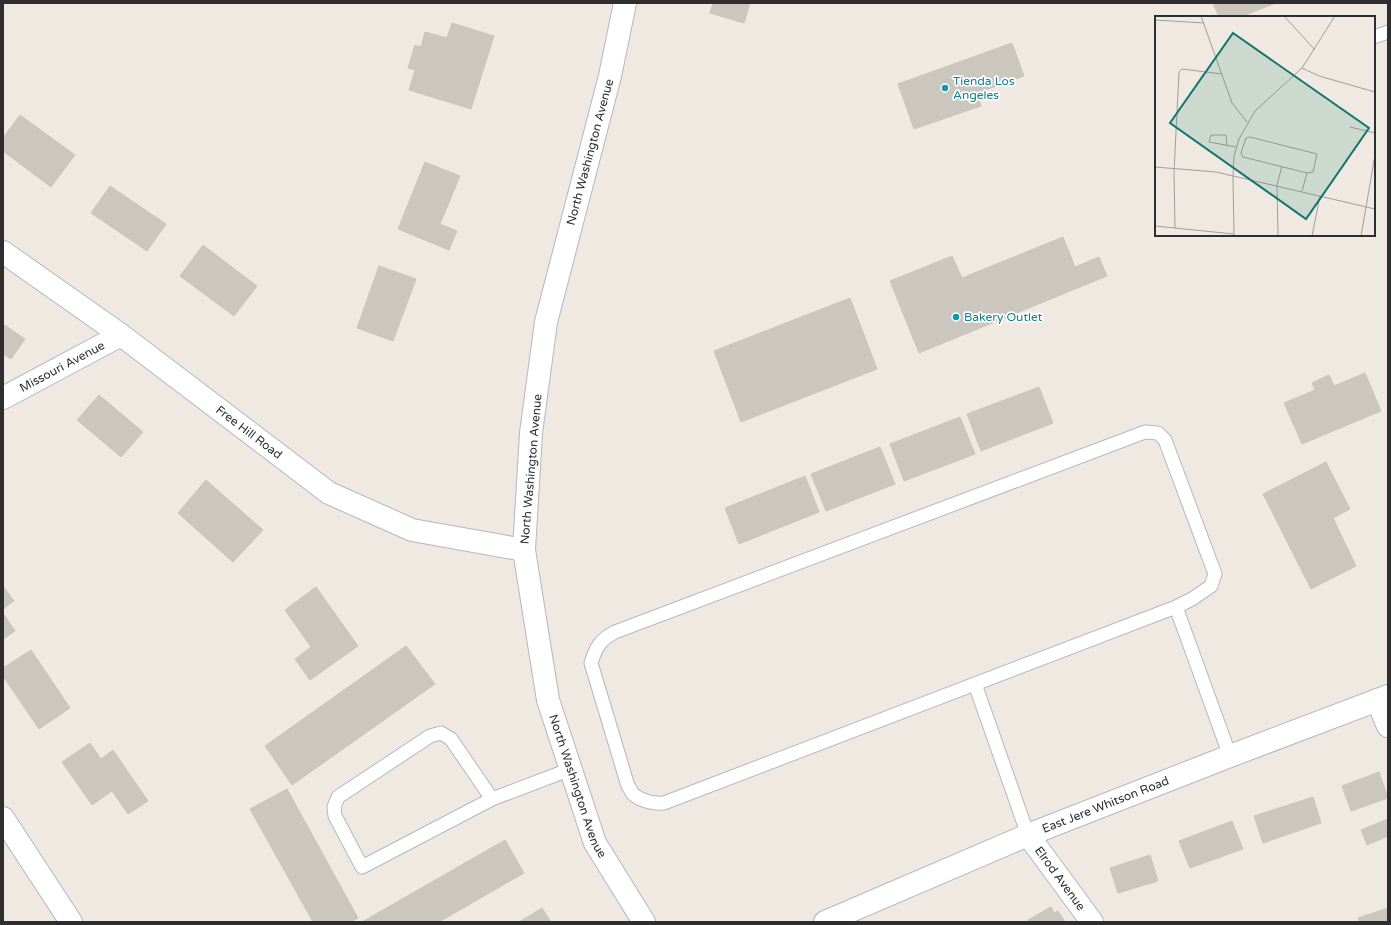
<svg xmlns="http://www.w3.org/2000/svg" width="1391" height="925" font-family="'Varela Round',sans-serif">
<style>
.building{fill:#cbc7bf;stroke:#cbc5ba}
.lines{fill:none;stroke-linecap:round;stroke-linejoin:round}
.service-casing{stroke:#b4b7c1;stroke-width:15}
.minor-casing{stroke:#b4b7c1;stroke-width:24}
.tertiary-casing{stroke:#b4b7c1;stroke-width:24}
.secondary-casing{stroke:#b4b7c1;stroke-width:24}
.service{stroke:#fff;stroke-width:13}
.minor{stroke:#fff;stroke-width:22}
.tertiary{stroke:#fff;stroke-width:22}
.secondary{stroke:#fff;stroke-width:22}
.culture-dot{fill:#0f9aa8;stroke:#fff;stroke-width:1.5}
.labels{text-anchor:middle;stroke-width:3.5;stroke-linejoin:round;paint-order:stroke}
.culture-label{font-size:12px;fill:#0d838f;stroke:#fff;text-anchor:start}
.street-label{font-size:12px;fill:#2e2e2e;stroke:#fff}
.inset-road{fill:none;stroke:#a29e99;stroke-width:1}
.view{fill:#0f766e;fill-opacity:0.15;stroke:#0f766e;stroke-width:2}
.inset-edge{fill:none;stroke:#2e2e2e;stroke-width:2}
</style>
<rect width="100%" height="100%" fill="#efe9e1"/>
<g class="building">
<polygon points="713,3 750,3 744,23 710,13"/>
<polygon points="1213,3 1276,3 1240,17 1219,17"/>
<polygon points="452,23 494,36 471,109 409,90 415,70 408,68 415,45 421,47 425,32 447,38"/>
<polygon points="1012,43 1024,76 977,93 981,106 914,129 898,84"/>
<polygon points="20,115 75,155 51,187 3,151 3,138"/>
<polygon points="425,162 460,176 440,224 457,231 449,250 398,229"/>
<polygon points="110,186 166,224 147,251 91,213"/>
<polygon points="1063,237 1075,267 1099,257 1107,276 919,353 890,281 952,256 962,278"/>
<polygon points="203,245 257,286 234,316 180,276"/>
<polygon points="379,266 416,279 393,341 357,328"/>
<polygon points="850,298 877,369 741,422 714,351"/>
<polygon points="3,324 25,339 11,359 3,354"/>
<polygon points="1365,373 1381,411 1302,444 1284,403 1315,390 1312,383 1329,375 1334,386"/>
<polygon points="1039,387 1053,423 981,451 967,414"/>
<polygon points="99,395 143,432 121,457 77,420"/>
<polygon points="960,417 975,454 904,481 890,444"/>
<polygon points="880,447 895,484 826,511 811,474"/>
<polygon points="1326,462 1350,509 1333,518 1356,566 1311,589 1263,494"/>
<polygon points="805,476 819,512 739,544 725,508"/>
<polygon points="206,480 263,530 233,562 178,513"/>
<polygon points="3,586 14,601 3,609"/>
<polygon points="316,587 358,646 310,680 295,659 311,647 285,610"/>
<polygon points="3,613 15,631 3,639"/>
<polygon points="406,646 435,684 292,785 265,746"/>
<polygon points="31,650 70,708 39,729 3,676 3,668"/>
<polygon points="90,743 101,759 113,750 148,801 128,814 112,791 92,805 62,762"/>
<polygon points="1379,772 1388,798 1351,811 1342,786"/>
<polygon points="287,789 358,918 350,922 313,922 250,809"/>
<polygon points="1313,797 1321,823 1263,843 1254,816"/>
<polygon points="1388,819 1388,836 1367,845 1361,830"/>
<polygon points="1232,821 1243,849 1190,868 1179,841"/>
<polygon points="505,840 524,873 439,922 362,922"/>
<polygon points="1150,855 1158,881 1118,893 1110,868"/>
<polygon points="1051,907 1054,913 1058,911 1065,922 1029,922 1028,920"/>
<polygon points="542,908 551,922 519,922"/>
<polygon points="1388,908 1388,922 1360,922 1358,918"/>
</g>
<g class="lines">
<g class="service-casing">
<g id="service">
<polyline points="1374,37 1388,32"/>
<path d="M 1176,607 L 664,803 C 654,804 641,801 633,794 C 631,792 630,788 628,786 L 591,663 C 596,647 600,640 615,632 L 1145,432 L 1158,433 L 1165,440 L 1215,574 L 1211,586 L 1192,599 L 1176,607 L 1230,756"/>
<polyline points="975,684 1028,835"/>
<polyline points="492,799 451,739 441,733 430,736 338,797 334,807 335,816 362,867 492,799 571,769"/>
</g>
</g>
<g class="minor-casing">
<g id="minor">
<path id="s1" d="M 3,252 L 121,335 L 329,493 L 412,530 L 524,550"/>
<path id="s2" d="M 3,398 L 121,335"/>
<polyline points="1377,700 1388,726"/>
<polyline points="3,818 71,922"/>
<path id="s3" d="M 1028,835 L 1092,922"/>
</g>
</g>
<g class="tertiary-casing">
<g id="tertiary">
<path id="s4" d="M 825,922 L 1028,835 L 1230,756 L 1388,696"/>
</g>
</g>
<g class="secondary-casing">
<g id="secondary">
<path id="s5" d="M 625,3 L 610,76 L 546,322 L 531,433 L 524,550 L 548,700 L 595,843 L 644,922"/>
</g>
</g>
<use href="#service" class="service"/>
<use href="#minor" class="minor"/>
<use href="#tertiary" class="tertiary"/>
<use href="#secondary" class="secondary"/>
</g>
<g class="culture-dot">
<circle cx="945" cy="88" r="4"/>
<circle cx="956" cy="317" r="4"/>
</g>
<g class="labels">
<g class="culture-label">
<text x="953" y="85">Tienda Los<tspan x="953" dy="14">Angeles</tspan></text>
<text x="964" y="321">Bakery Outlet</text>
</g>
<g class="street-label">
<text transform="translate(590 152) rotate(-75)" y="4">North Washington Avenue</text>
<text dy="4" stroke="none"><textPath href="#s2" startOffset="67">Missouri Avenue</textPath></text>
<text dy="4" stroke="none"><textPath href="#s1" startOffset="305">Free Hill Road</textPath></text>
<text transform="translate(531 469) rotate(-85)" y="4">North Washington Avenue</text>
<text dy="4" stroke="none"><textPath href="#s5" startOffset="801">North Washington Avenue</textPath></text>
<text dy="4" stroke="none"><textPath href="#s4" startOffset="304">East Jere Whitson Road</textPath></text>
<text dy="4" stroke="none"><textPath href="#s3" startOffset="54">Elrod Avenue</textPath></text>
</g>
</g>
<g transform="translate(1155 16)">
<rect width="220" height="220" fill="#efe9e1"/>
<path class="inset-road" d="M 46,0 L 77,87 L 92,106M 129,0 L 160,34M 0,4 L 49,7M 147,52 L 164,60 L 220,76M 195,111 L 220,117M 72,129 L 71,119 L 56,119 L 54,126 L 81,131M 0,151 L 61,156 L 220,193M 147,175 L 152,157 L 158,156 L 162,138 L 95,121 L 91,122 L 86,137 L 88,141 L 152,157M 0,210 L 79,218M 20,212 L 19,156 L 24,56 L 27,53 L 67,58M 79,220 L 78,160 L 79,140 L 84,123 L 100,95 L 147,52 L 180,0M 123,220 L 122,169 L 127,150M 157,220 L 165,180M 206,220 L 220,139"/>
<path class="view" d="M 78,17 L 214,112 L 151,203 L 15,107 Z"/>
<rect width="220" height="220" class="inset-edge"/>
</g>
<rect width="1391" height="925" fill="none" stroke="#2e2e2e" stroke-width="8"/>
</svg>
